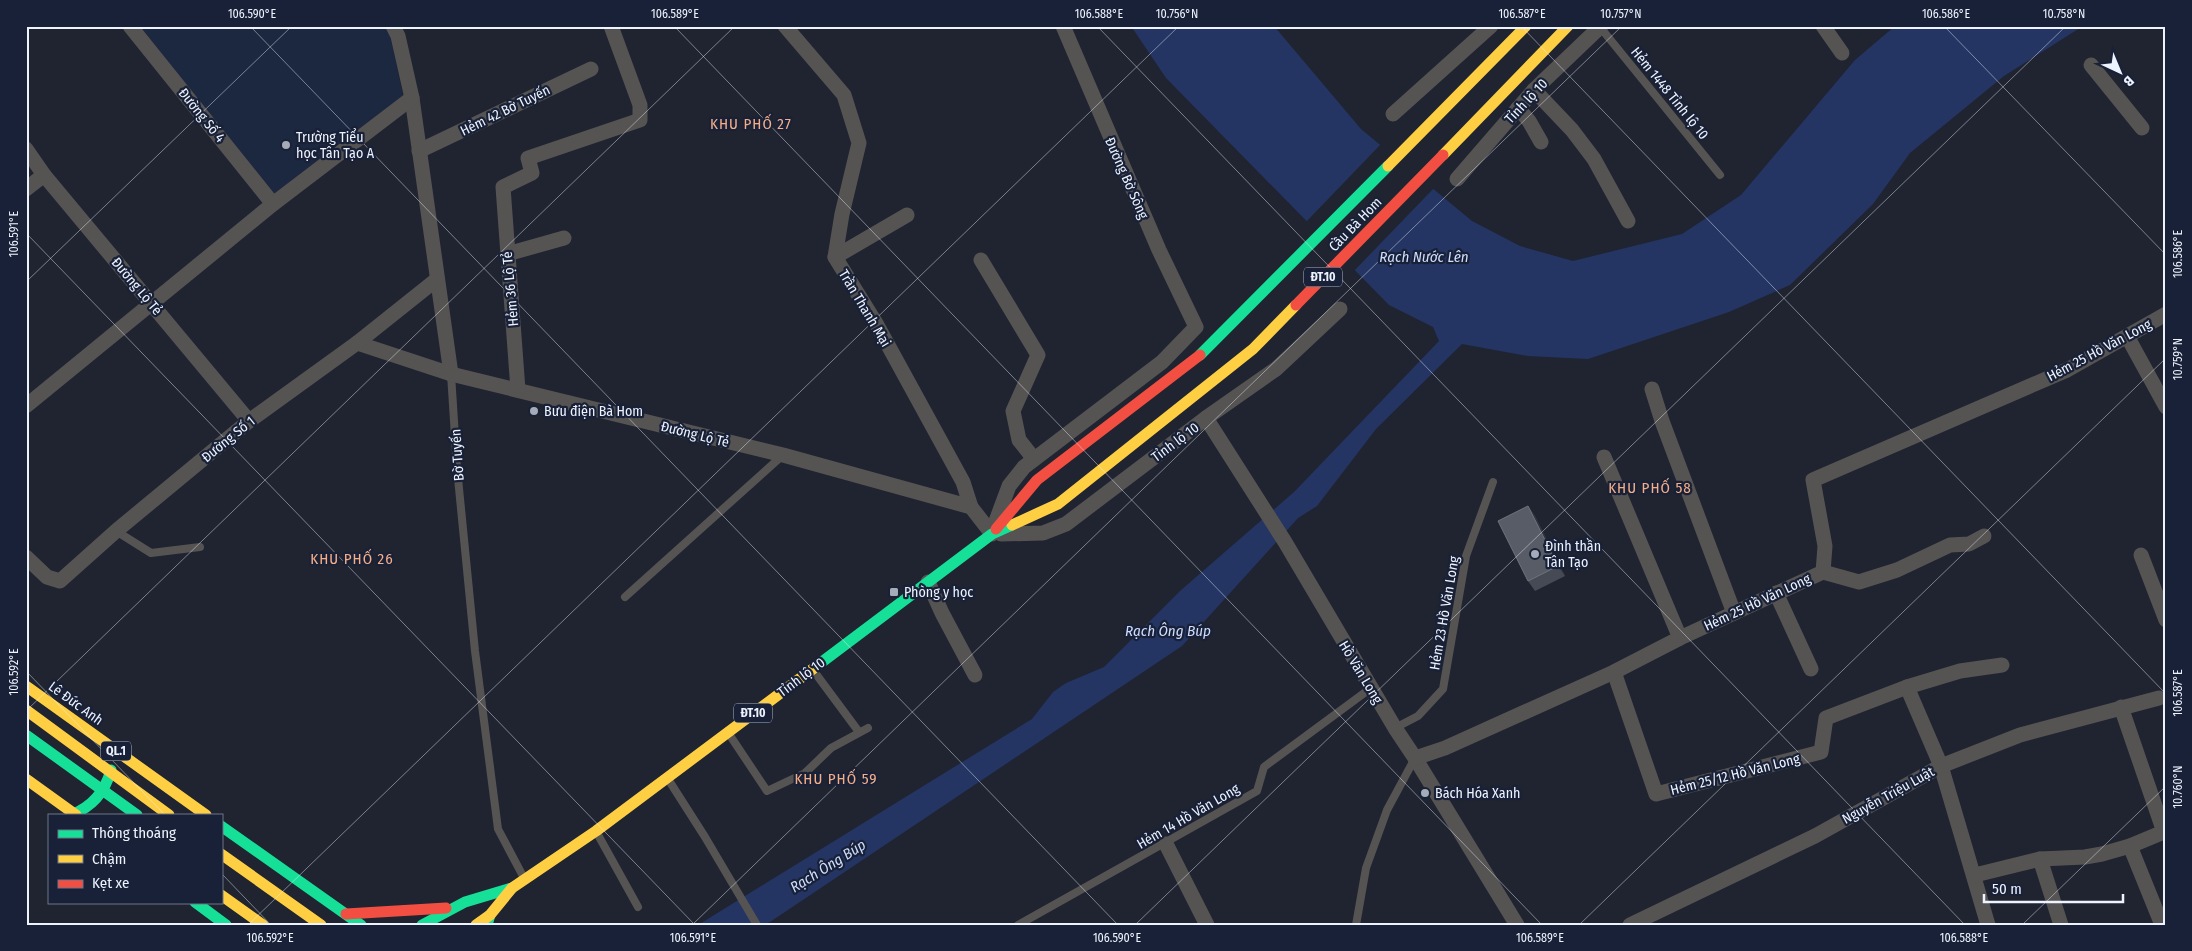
<svg xmlns="http://www.w3.org/2000/svg" width="2192" height="951" font-family="'Fira Sans Condensed',sans-serif">
<style>
.built{fill:#1c2740}
.water{fill:#243564}
.pier{fill:#1f2430}
.lines{fill:none;stroke-linecap:round;stroke-linejoin:round}
.lane{stroke:#565353;stroke-width:8}
.street{stroke:#565353;stroke-width:15}
.fast{stroke:#16e098;stroke-width:11}
.slow{stroke:#ffcf43;stroke-width:11}
.jam{stroke:#f24e42;stroke-width:11}
.fast-bridge{stroke:#16e098;stroke-width:11}
.slow-bridge{stroke:#ffcf43;stroke-width:11}
.wall{fill:#454a54}
.shaded-wall{fill:#2e333e}
.building{fill:#575c66;stroke:#6e747e}
.ticks{fill:none;stroke:#edf3ff;stroke-width:1;stroke-opacity:0.45}
.poi-dot{fill:#a5abb7;stroke:#182137;stroke-width:2}
.labels{text-anchor:middle;stroke-width:4.5;stroke-linejoin:round;paint-order:stroke}
.shield{fill:#182137;stroke:#adb4c3;stroke-width:1}
.shield-label{font-size:12px;font-weight:bold;fill:#edf3ff}
.street-label{font-size:14px;fill:#edf3ff;stroke:#182137}
.poi-label{font-size:14px;fill:#edf3ff;stroke:#182137;text-anchor:start}
.neighbourhood-label{font-size:15px;letter-spacing:1px;fill:#f6ae86;stroke:#182137}
.water-label{font-size:15px;font-style:italic;fill:#cfddfe;stroke:#182137}
.neatline{fill:none;stroke:#edf3ff;stroke-width:2}
.ticks-label{font-size:12px;text-anchor:middle;fill:#edf3ff}
</style>
<rect width="100%" height="100%" fill="#1f2430"/>
<polygon class="built" points="139,26 386,26 390,34 403,96 273,195"/>
<polygon class="water" points="1131,26 1274,26 1361,129 1472,221 1520,246 1573,261 1682,234 1741,195 1855,60 1895,26 2083,26 2004,76 1910,153 1873,204 1790,285 1729,312 1588,359 1528,356 1462,344 1376,429 1317,506 1298,518 1182,646 770,922 763,925 698,925 1032,719 1053,692 1066,683 1104,667 1180,591 1294,492 1439,341 1433,327 1389,305 1166,78"/>
<polygon class="pier" points="1382,143 1435,187 1353,272 1305,223"/>
<g class="lines">
<g class="lane">
<polyline points="1600,27 1720,175"/>
<polyline points="451,374 457,468 475,651 498,829 524,878"/>
<polyline points="116,531 151,553 200,547"/>
<polyline points="625,597 783,455"/>
<polyline points="813,670 859,732"/>
<polyline points="1395,728 1418,716 1443,689 1466,556 1493,482"/>
<polyline points="729,734 767,791 805,773 831,748 868,728"/>
<polyline points="668,779 705,837 757,925"/>
<polyline points="597,833 638,907"/>
<polyline points="1018,925 1257,791 1264,767 1371,688"/>
<polyline points="1356,925 1366,868 1387,810 1415,758"/>
</g>
<g class="street">
<polyline points="130,26 273,204"/>
<polyline points="393,26 398,36 412,98 451,374"/>
<polyline points="785,26 844,95 859,143 842,214 835,257 877,325 963,482 971,507"/>
<polyline points="1823,26 1842,53"/>
<polyline points="2091,65 2142,128"/>
<polyline points="1534,90 1572,130 1594,159 1628,221"/>
<polyline points="1518,108 1529,121 1541,142"/>
<polyline points="1393,114 1491,26"/>
<polyline points="26,149 44,175 249,421"/>
<polyline points="419,151 591,69"/>
<polyline points="1457,179 1534,90 1601,26"/>
<polyline points="26,189 44,175"/>
<polyline points="507,254 564,238"/>
<polyline points="835,257 907,215"/>
<polyline points="981,260 1038,355 1013,411 1019,440 1034,459"/>
<polyline points="2127,336 2166,407"/>
<polyline points="357,343 451,374 783,455 971,507 992,534"/>
<polyline points="1652,389 1662,421 1734,613"/>
<polyline points="518,390 503,187 532,173 528,158 640,120 640,105 611,26"/>
<polyline points="26,406 273,204 412,98"/>
<polyline points="1206,418 1285,542 1395,728 1415,758 1517,925"/>
<polyline points="1604,457 1680,638"/>
<polyline points="996,521 1009,486 1024,467 1162,362 1196,327 1159,250 1063,26"/>
<polyline points="1001,534 1043,533 1066,524 1206,418 1276,369 1340,309"/>
<polyline points="2141,555 2166,620"/>
<polyline points="26,557 47,577 60,581 116,531 249,421 357,343 436,280"/>
<polyline points="1823,572 1859,582 1897,570 1950,545 1969,544 1984,536"/>
<polyline points="928,582 942,613 975,675"/>
<polyline points="1776,593 1811,669"/>
<polyline points="1614,672 1656,794 1821,752 1826,718 1907,687 1960,671 2002,665"/>
<polyline points="1907,687 1941,766 1988,925"/>
<polyline points="2121,707 2164,832"/>
<polyline points="1415,758 1445,748 1614,672 1680,638 1823,572 1825,546 1813,480 2067,370 2166,314"/>
<polyline points="1166,844 1207,925"/>
<polyline points="2130,846 2162,925"/>
<polyline points="2040,859 2061,925"/>
<polyline points="1975,875 2040,859 2085,857 2102,854 2130,846 2166,831"/>
<polyline points="1630,925 1815,836 1941,766 2020,735 2159,698"/>
</g>
<g class="fast">
<polyline points="1200,355 1388,166"/>
<polyline points="814,668 992,534 1012,525"/>
<path d="M 71,815 C 92,807 105,792 111,770"/>
<polyline points="221,826 361,925"/>
<polyline points="422,925 465,902 512,888"/>
<polyline points="487,925 490,915"/>
</g>
<g class="slow">
<polyline points="1443,155 1568,26"/>
<polyline points="1388,166 1526,26"/>
<polyline points="1012,525 1058,504 1253,349 1296,305"/>
<polyline points="26,686 206,815"/>
<polyline points="476,925 490,915 512,888 596,831 814,668"/>
</g>
<g class="jam">
<polyline points="1296,305 1443,155"/>
<polyline points="996,529 1037,480 1200,355"/>
<polyline points="346,914 446,908"/>
</g>
<g class="fast-bridge">
<polyline points="26,735 137,815"/>
<polyline points="195,902 226,925"/>
</g>
<g class="slow-bridge">
<polyline points="26,710 169,815"/>
<polyline points="26,779 76,815"/>
<polyline points="221,854 321,925"/>
<polyline points="221,895 263,925"/>
</g>
</g>
<polygon class="wall" points="1528,506 1535,516 1565,576 1535,591 1528,581"/>
<polygon class="shaded-wall" points="1528,506 1535,516 1565,576 1558,566"/>
<polygon class="building" points="1528,506 1558,566 1528,581 1498,521"/>
<path class="ticks" d="M 250,26 L 1118,925M 674,26 L 1542,925M 1097,26 L 1965,925M 1521,26 L 2166,694M 1944,26 L 2166,255M 26,233 L 695,925M 26,282 L 292,26M 26,671 L 165,815M 26,711 L 735,26M 221,873 L 271,925M 248,925 L 1179,26M 692,925 L 1622,26M 1135,925 L 2066,26M 1579,925 L 2166,358M 2022,925 L 2166,786"/>
<g class="poi-dot">
<circle cx="286" cy="145" r="5"/>
<circle cx="534" cy="411" r="5"/>
<circle cx="1535" cy="554" r="5"/>
<rect x="889" y="587" width="10" height="10" rx="2.5"/>
<circle cx="1425" cy="793" r="5"/>
</g>
<g class="labels">
<g class="shield">
<rect x="1304" y="267.5" width="38" height="19" rx="4"/>
<rect x="734" y="703.5" width="38" height="19" rx="4"/>
<rect x="101" y="741.5" width="30" height="19" rx="4"/>
</g>
<g class="shield-label">
<text x="1323" y="281">ĐT.10</text>
<text x="753" y="717">ĐT.10</text>
<text x="116" y="755">QL.1</text>
</g>
<g class="street-label">
<text transform="translate(1670 93) rotate(51)" y="5">Hẻm 1448 Tỉnh lộ 10</text>
<text transform="translate(1526 101) rotate(-47)" y="5">Tỉnh lộ 10</text>
<text transform="translate(505 110) rotate(-26)" y="5">Hẻm 42 Bờ Tuyến</text>
<text transform="translate(202 115) rotate(51)" y="5">Đường Số 4</text>
<text transform="translate(1127 178) rotate(66)" y="5">Đường Bờ Sông</text>
<text transform="translate(1355 224) rotate(-46)" y="5">Cầu Bà Hom</text>
<text transform="translate(137 286) rotate(50)" y="5">Đường Lộ Tẻ</text>
<text transform="translate(510 289) rotate(-95)" y="5">Hẻm 36 Lộ Tẻ</text>
<text transform="translate(865 308) rotate(59)" y="5">Trần Thanh Mại</text>
<text transform="translate(2099 350) rotate(-28)" y="5">Hẻm 25 Hồ Văn Long</text>
<text transform="translate(695 434) rotate(14)" y="5">Đường Lộ Tẻ</text>
<text transform="translate(228 439) rotate(-39)" y="5">Đường Số 1</text>
<text transform="translate(1175 442) rotate(-37)" y="5">Tỉnh lộ 10</text>
<text transform="translate(457 455) rotate(-94)" y="5">Bờ Tuyến</text>
<text transform="translate(1757 602) rotate(-25)" y="5">Hẻm 25 Hồ Văn Long</text>
<text transform="translate(1444 613) rotate(-80)" y="5">Hẻm 23 Hồ Văn Long</text>
<text transform="translate(1361 672) rotate(59)" y="5">Hồ Văn Long</text>
<text transform="translate(801 677) rotate(-37)" y="5">Tỉnh lộ 10</text>
<text transform="translate(76 703) rotate(36)" y="5">Lê Đức Anh</text>
<text transform="translate(1735 774) rotate(-14)" y="5">Hẻm 25/12 Hồ Văn Long</text>
<text transform="translate(1888 795) rotate(-29)" y="5">Nguyễn Triệu Luật</text>
<text transform="translate(1188 816) rotate(-30)" y="5">Hẻm 14 Hồ Văn Long</text>
</g>
<g class="poi-label">
<text x="296" y="142">Trường Tiểu<tspan x="296" dy="16">học Tân Tạo A</tspan></text>
<text x="544" y="416">Bưu điện Bà Hom</text>
<text x="1545" y="551">Đình thần<tspan x="1545" dy="16">Tân Tạo</tspan></text>
<text x="904" y="597">Phòng y học</text>
<text x="1435" y="798">Bách Hóa Xanh</text>
</g>
<g class="neighbourhood-label">
<text x="751" y="129">KHU PHỐ 27</text>
<text x="1650" y="493">KHU PHỐ 58</text>
<text x="352" y="564">KHU PHỐ 26</text>
<text x="836" y="784">KHU PHỐ 59</text>
</g>
<g class="water-label">
<text x="1424" y="262">Rạch Nước Lên</text>
<text x="1168" y="636">Rạch Ông Búp</text>
<text transform="translate(828 866) rotate(-32)" y="5">Rạch Ông Búp</text>
</g>
</g>
<rect width="2192" height="951" fill="none" stroke="#182137" stroke-width="55"/>
<rect x="48" y="814" width="175" height="90" fill="#182137" stroke="#6d7587"/>
<rect x="58" y="830" width="25" height="8" fill="#16e098" stroke="#6d7587"/>
<text x="92" y="838" font-size="15" fill="#edf3ff">Thông thoáng</text>
<rect x="58" y="855" width="25" height="8" fill="#ffcf43" stroke="#6d7587"/>
<text x="92" y="864" font-size="15" fill="#edf3ff">Chậm</text>
<rect x="58" y="880" width="25" height="8" fill="#f24e42" stroke="#6d7587"/>
<text x="92" y="888" font-size="15" fill="#edf3ff">Kẹt xe</text>
<g transform="translate(2120 72) rotate(136)" stroke="#182137" stroke-width="4" paint-order="stroke">
<path d="M0-4L9 19L0 12L-9 19Z" fill="#edf3ff"/>
<text y="-8" font-size="14" font-weight="bold" text-anchor="middle" fill="#edf3ff">B</text>
</g>
<path d="M1984 894v8h139v-8" fill="none" stroke="#edf3ff" stroke-width="2.5"/>
<text x="1992" y="894" font-size="15" fill="#edf3ff" stroke="#182137" stroke-width="4" paint-order="stroke">50 m</text>
<rect x="28" y="28" width="2136" height="896" class="neatline"/>
<g class="ticks-label">
<text x="252" y="18">106.590°E</text>
<text x="675" y="18">106.589°E</text>
<text x="1099" y="18">106.588°E</text>
<text x="1177" y="18">10.756°N</text>
<text x="1522" y="18">106.587°E</text>
<text x="1621" y="18">10.757°N</text>
<text x="1946" y="18">106.586°E</text>
<text x="2064" y="18">10.758°N</text>
<text transform="translate(14 234) rotate(-90)" y="4">106.591°E</text>
<text transform="translate(2178 254) rotate(-90)" y="4">106.586°E</text>
<text transform="translate(2178 359) rotate(-90)" y="4">10.759°N</text>
<text transform="translate(14 672) rotate(-90)" y="4">106.592°E</text>
<text transform="translate(2178 693) rotate(-90)" y="4">106.587°E</text>
<text transform="translate(2178 787) rotate(-90)" y="4">10.760°N</text>
<text x="270" y="942">106.592°E</text>
<text x="693" y="942">106.591°E</text>
<text x="1117" y="942">106.590°E</text>
<text x="1540" y="942">106.589°E</text>
<text x="1964" y="942">106.588°E</text>
</g>
</svg>
